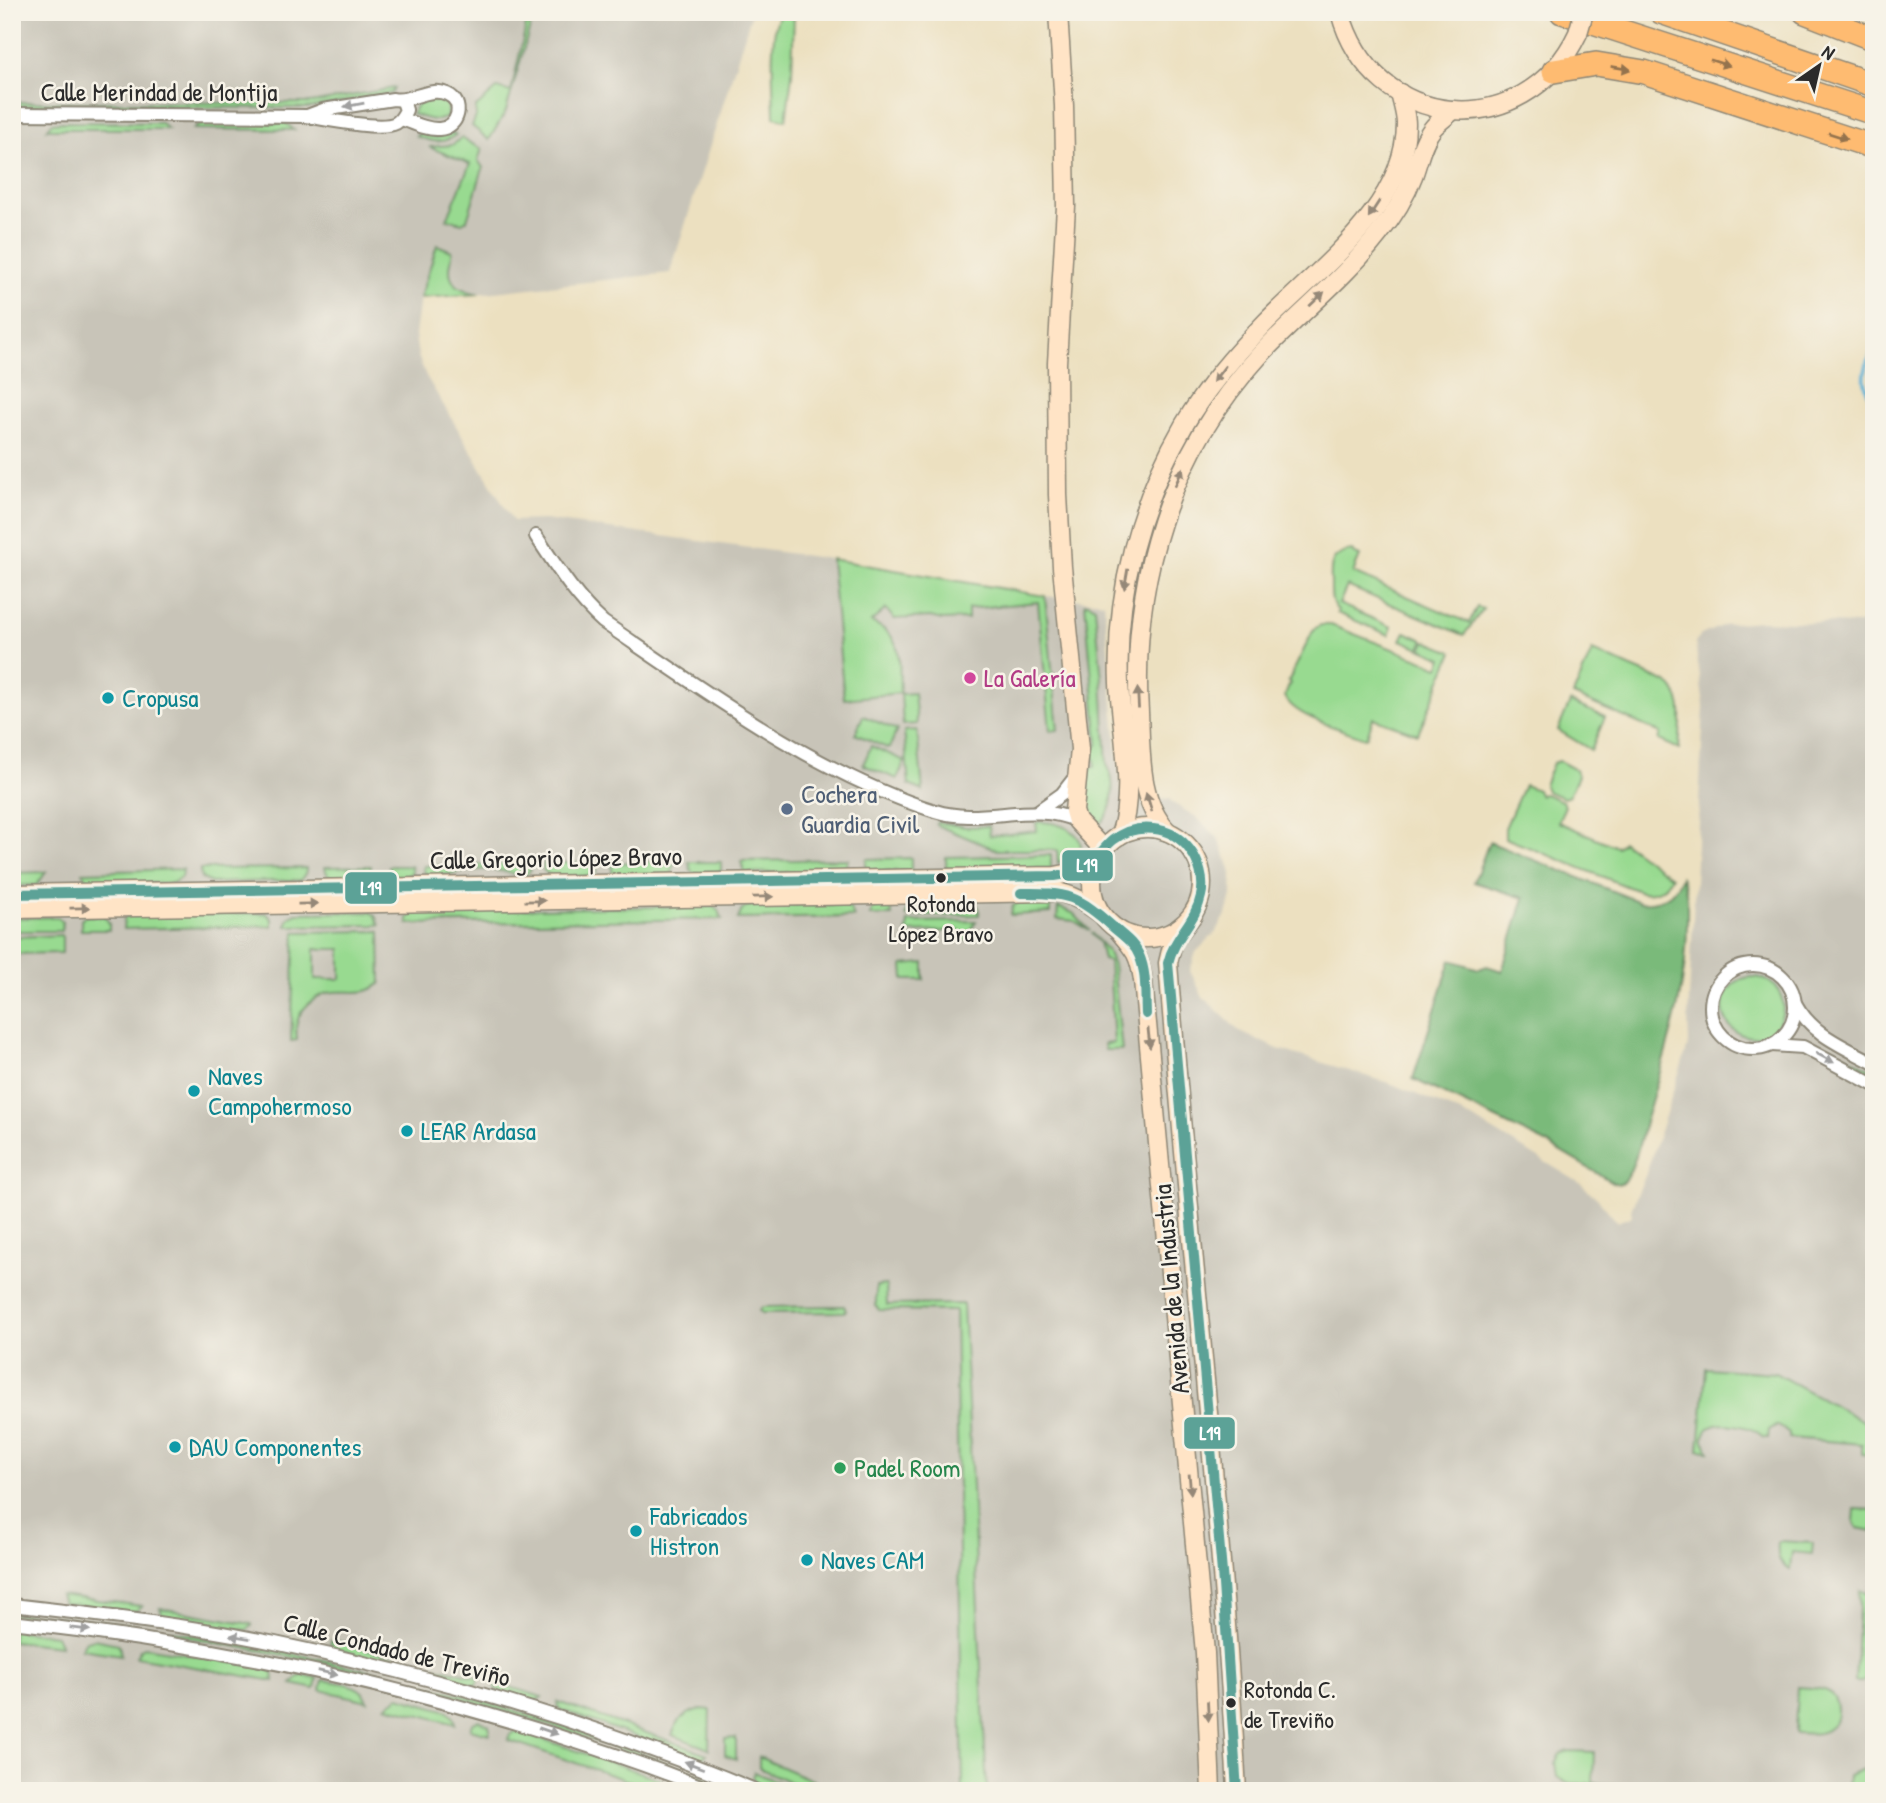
<svg xmlns="http://www.w3.org/2000/svg" width="1886" height="1803" font-family="'Patrick Hand',sans-serif">
<style>
.industrial{fill:#c8c4b8}
.green{fill:#98da90;stroke:#62825e;stroke-width:2;fill-rule:evenodd}
.forest{fill:#7aba7a;stroke:#527252;stroke-width:2}
.lines{fill:none;stroke-linecap:round;stroke-linejoin:round}
.stream{stroke:#5ab1d7;stroke-width:3.5}
.street-casing{stroke:#8c8676;stroke-width:16}
.secondary-casing{stroke:#8c8676;stroke-width:21}
.highway-casing{stroke:#8c8676;stroke-width:26}
.street{stroke:#fff;stroke-width:12}
.secondary{stroke:#ffe4c6;stroke-width:18}
.highway{stroke:#febb71;stroke-width:23}
.secondary-bridge-casing{stroke:#8c8676;stroke-width:21;stroke-linecap:butt}
.secondary-bridge{stroke:#ffe4c6;stroke-width:18}
.bus-1-casing{stroke:#f7f3e8;stroke-width:16}
.bus-1{stroke:#5ca297;stroke-width:10}
.oneway{fill:#94734e}
.oneway2{fill:#a0a0a0}
.oneway3{fill:#958878}
.hotel-dot{fill:#d1479c;stroke:#f7f3e8;stroke-width:2.5}
.culture-dot{fill:#0f9aa8;stroke:#f7f3e8;stroke-width:2.5}
.service-dot{fill:#5c6f8a;stroke:#f7f3e8;stroke-width:2.5}
.bus-dot{fill:#2b2b2b;stroke:#f7f3e8;stroke-width:2.5}
.leisure-dot{fill:#2e9e5b;stroke:#f7f3e8;stroke-width:2.5}
.labels{text-anchor:middle;stroke-width:5;stroke-linejoin:round;paint-order:stroke}
.bus-label{font-size:24px;fill:#2b2b2b;stroke:#f7f3e8}
.street-label{font-size:26px;fill:#2b2b2b;stroke:#f7f3e8}
.hotel-label{font-size:26px;fill:#b23c85;stroke:#f7f3e8;text-anchor:start}
.culture-label{font-size:26px;fill:#0d838f;stroke:#f7f3e8;text-anchor:start}
.service-label{font-size:26px;fill:#4e5e75;stroke:#f7f3e8;text-anchor:start}
.leisure-label{font-size:26px;fill:#27864d;stroke:#f7f3e8;text-anchor:start}
.line-badge{stroke:#f7f3e8;stroke-width:2.5}
.badge-label{font-size:19px;text-anchor:middle;font-weight:bold;fill:#fff}
</style>
<rect width="100%" height="100%" fill="#f7f3e8"/>
<filter id="ink" filterUnits="userSpaceOnUse"><feTurbulence type="fractalNoise" baseFrequency=".0143" numOctaves="2"/><feDisplacementMap in="SourceGraphic" scale="14" xChannelSelector="R" yChannelSelector="G"/><feConvolveMatrix kernelMatrix="1 2 1 2 8 2 1 2 1" color-interpolation-filters="sRGB"/></filter>
<filter id="wash" filterUnits="userSpaceOnUse"><feTurbulence type="fractalNoise" baseFrequency=".00686" numOctaves="4" result="noise"/><feDisplacementMap in="SourceGraphic" scale="28" xChannelSelector="R" yChannelSelector="G"/><feGaussianBlur stdDeviation="1.57" result="paint"/><feColorMatrix in="noise" values="0 0 0 0 0 0 0 0 0 0 0 0 0 0 0 0 0 1.4 0 .05"/><feComposite in="paint" operator="in"/></filter>
<g filter="url(#wash)">
<rect width="100%" height="100%" fill="#ece0c0"/>
<polygon class="industrial" points="12,12 752,12 670,273 467,295 420,298 415,335 418,356 426,376 513,521 544,520 831,559 1045,596 1104,602 1121,794 1170,799 1171,802 1196,817 1218,838 1232,873 1232,896 1227,913 1217,931 1196,952 1190,971 1203,997 1240,1032 1278,1049 1392,1084 1472,1118 1580,1183 1598,1199 1617,1222 1632,1216 1631,1209 1646,1174 1689,1043 1688,1017 1704,706 1695,642 1701,635 1726,624 1760,621 1858,624 1874,620 1874,1791 12,1791"/>
<g class="green">
<polygon points="529,12 532,20 506,111 489,140 472,126 476,116 475,108 498,88 511,92"/>
<path d="M 781,12 L 794,12 L 792,75 L 786,120 L 774,117 C 774,92 768,32 781,12 Z"/>
<polygon points="394,88 392,93 308,108 12,106 12,102 311,103"/>
<path d="M 429,101 L 440,101 L 447,104 L 447,117 C 436,124 423,117 412,114 L 417,104 Z"/>
<polygon points="59,122 161,123 168,129 47,129 52,123"/>
<polygon points="200,123 286,123 294,130 194,129"/>
<path d="M 420,132 L 436,137 L 453,133 L 456,135 C 441,145 432,142 416,136 Z"/>
<polygon points="461,138 482,149 478,160 483,168 467,220 462,223 447,219 470,164 429,147 452,145"/>
<path d="M 437,245 L 452,251 C 453,258 450,262 450,269 C 449,286 465,291 479,294 L 420,298 Z"/>
<path d="M 1353,551 L 1353,553 L 1360,556 L 1353,573 L 1469,623 L 1477,607 L 1483,609 L 1464,635 L 1347,586 L 1339,604 L 1392,627 L 1389,635 L 1337,613 L 1338,610 C 1330,604 1331,593 1331,583 C 1330,566 1330,553 1353,551 Z"/>
<path d="M 831,559 L 1045,596 L 1058,730 L 1050,731 L 1038,602 L 968,609 L 968,619 L 942,620 L 930,617 L 894,619 L 886,609 L 871,622 C 907,637 898,664 900,693 L 844,699 Z"/>
<path d="M 1085,603 L 1089,603 L 1095,607 L 1102,679 L 1107,765 C 1116,779 1115,816 1098,824 L 1089,821 L 1086,815 L 1085,804 L 1089,767 L 1095,767 L 1095,760 L 1090,760 L 1089,746 L 1098,745 Z"/>
<path d="M 1321,625 L 1331,625 L 1439,667 L 1443,658 L 1422,649 L 1426,641 L 1453,652 L 1418,734 L 1373,718 L 1367,737 L 1365,738 C 1345,730 1292,717 1285,696 L 1290,683 L 1288,682 L 1314,629 Z"/>
<polygon points="1405,632 1424,640 1420,648 1401,640"/>
<path d="M 1592,651 L 1667,683 C 1688,698 1680,726 1679,749 L 1659,740 L 1661,733 L 1573,695 Z"/>
<polygon points="914,693 917,724 903,725 901,694"/>
<polygon points="1570,702 1605,717 1591,750 1558,730"/>
<polygon points="863,716 897,730 889,749 855,734"/>
<polygon points="917,730 923,791 909,785 904,731"/>
<polygon points="871,746 905,761 897,779 863,765"/>
<polygon points="1559,761 1576,770 1578,776 1569,796 1564,798 1546,791 1544,785 1553,763"/>
<path d="M 1524,785 L 1537,790 L 1539,795 L 1545,794 L 1562,801 L 1565,806 L 1558,822 L 1617,847 L 1623,842 L 1671,877 C 1665,890 1654,894 1641,892 L 1505,838 L 1505,828 Z"/>
<path d="M 937,822 L 966,827 L 989,826 L 990,836 L 1037,831 L 1036,822 C 1053,821 1081,828 1081,848 L 1073,857 L 1058,863 L 1057,850 L 997,850 L 936,825 Z"/>
<polygon points="1051,855 1051,869 946,870 946,857"/>
<polygon points="911,858 911,871 872,871 866,867 866,859"/>
<polygon points="848,859 844,872 744,873 741,861"/>
<polygon points="674,861 672,875 615,875 612,872 612,863"/>
<polygon points="689,862 721,862 721,870 718,874 695,874 691,871"/>
<polygon points="544,863 596,863 596,872 594,876 551,877 543,870"/>
<path d="M 530,864 L 530,870 L 525,877 C 517,876 510,872 502,871 C 479,867 455,871 433,879 L 423,871 L 424,866 Z"/>
<path d="M 371,866 L 370,873 L 362,880 C 348,880 327,886 325,867 Z"/>
<polygon points="389,866 411,866 412,872 405,879 395,879 389,874"/>
<polygon points="306,868 306,872 301,880 211,883 201,878 200,869"/>
<polygon points="183,869 181,877 173,883 89,884 83,872"/>
<polygon points="46,872 37,885 12,886 12,873"/>
<polygon points="1050,901 1050,913 1011,915 1012,907 1018,902"/>
<polygon points="931,902 932,916 906,916 909,904"/>
<polygon points="947,902 973,902 979,908 979,915 935,916 935,908 947,907"/>
<polygon points="883,903 891,909 892,916 870,916 874,906"/>
<polygon points="841,904 849,907 854,917 738,919 742,910 751,905"/>
<polygon points="712,906 719,911 722,919 408,924 408,918 417,911"/>
<polygon points="1058,907 1073,913 1090,931 1074,921 1057,919"/>
<polygon points="371,912 376,916 380,925 287,926 288,919 296,913"/>
<polygon points="266,913 272,919 272,926 123,929 124,919 129,915"/>
<polygon points="85,916 104,916 109,923 109,930 81,930 81,920"/>
<polygon points="58,917 62,922 62,931 12,931 12,918"/>
<polygon points="976,921 966,940 960,940 960,931 907,932 908,922"/>
<path d="M 380,931 L 381,983 C 365,997 352,990 333,992 C 318,993 300,1008 297,1023 C 295,1028 297,1035 297,1040 L 291,1041 L 295,932 ZM 315,949 L 341,949 L 341,979 L 315,979 Z"/>
<polygon points="1091,933 1107,950 1113,964 1122,1050 1105,1050 1104,1044 1114,1043 1109,961 1103,960 1099,942"/>
<polygon points="62,935 62,953 12,954 12,937"/>
<polygon points="924,963 924,980 904,980 903,965"/>
<circle cx="1753" cy="1007" r="30"/>
<polygon points="1832,1048 1874,1071 1874,1077 1830,1052"/>
<polygon points="886,1285 887,1305 963,1304 987,1791 963,1791 955,1311 879,1310 876,1306 876,1286"/>
<polygon points="844,1306 846,1310 844,1312 762,1313 759,1311 762,1307"/>
<path d="M 1706,1368 L 1775,1373 L 1874,1427 L 1874,1456 L 1862,1454 L 1862,1444 L 1789,1438 L 1789,1434 L 1778,1425 L 1769,1430 L 1768,1438 L 1762,1437 C 1755,1426 1720,1420 1709,1428 C 1705,1431 1705,1434 1703,1438 L 1709,1451 L 1699,1450 Z"/>
<polygon points="1855,1509 1874,1510 1874,1531 1857,1528 1854,1522"/>
<path d="M 1778,1541 L 1813,1543 L 1812,1554 L 1792,1552 L 1790,1569 C 1777,1563 1777,1554 1778,1541 Z"/>
<polygon points="1860,1590 1869,1594 1873,1604 1868,1677 1862,1682 1855,1682"/>
<polygon points="60,1595 142,1606 135,1612 63,1603"/>
<polygon points="160,1608 252,1624 252,1626 247,1630 163,1617"/>
<path d="M 12,1612 C 255,1632 514,1697 739,1791 L 730,1791 C 502,1699 258,1637 12,1615 Z"/>
<polygon points="12,1630 56,1635 61,1646 12,1641"/>
<polygon points="93,1639 119,1644 121,1655 81,1649 86,1641"/>
<polygon points="331,1640 480,1678 476,1685 330,1648"/>
<polygon points="145,1647 265,1667 273,1672 274,1681 136,1657 140,1649"/>
<polygon points="304,1675 317,1678 315,1689 292,1684 298,1677"/>
<path d="M 323,1680 C 340,1683 362,1683 368,1701 L 321,1690 Z"/>
<polygon points="494,1682 542,1697 535,1702 498,1691 495,1688"/>
<path d="M 1797,1687 C 1806,1688 1818,1687 1826,1691 C 1840,1697 1841,1720 1828,1729 C 1819,1736 1805,1733 1795,1733 Z"/>
<polygon points="399,1697 448,1711 454,1718 455,1724 386,1706"/>
<polygon points="558,1702 707,1754 703,1758 698,1759 561,1710 557,1706"/>
<path d="M 702,1709 L 710,1710 L 709,1749 L 672,1735 C 677,1720 686,1712 702,1709 Z"/>
<polygon points="479,1720 489,1725 489,1734 470,1729 472,1724"/>
<polygon points="519,1731 660,1779 664,1783 666,1791 658,1791 508,1740 512,1733"/>
<polygon points="736,1738 736,1759 725,1755 725,1739"/>
<polygon points="1569,1751 1594,1752 1593,1783 1693,1791 1567,1783 1557,1777 1555,1763 1560,1754"/>
<polygon points="759,1757 837,1791 811,1791 759,1768"/>
<polygon points="1874,1765 1874,1790 1847,1788 1848,1775"/>
<path d="M 754,1772 L 792,1788 L 798,1791 C 782,1791 762,1791 752,1777 Z"/>
</g>
<path class="forest" d="M 1489,842 L 1640,902 C 1659,904 1675,896 1681,877 C 1688,890 1687,904 1687,919 C 1688,992 1666,1050 1646,1119 C 1641,1135 1634,1174 1621,1184 L 1614,1183 L 1542,1141 L 1413,1079 L 1451,960 L 1479,969 L 1487,966 L 1502,971 L 1524,898 L 1474,882 Z"/>
<g class="lines">
<path class="stream" d="M 1874,346 C 1862,377 1861,377 1874,408"/>
</g>
</g>
<g filter="url(#ink)">
<g class="lines">
<g class="street-casing">
<g id="street">
<path d="M 12,114 L 306,116 C 324,119 381,131 396,123 C 401,120 403,116 406,110 L 403,101"/>
<path d="M 307,116 L 323,110 L 393,99 C 410,103 429,86 447,94 C 465,102 459,128 439,129 C 427,130 413,123 402,119"/>
<path d="M 536,536 C 556,566 575,597 603,622 C 703,690 819,775 935,811 C 982,826 1032,800 1077,821"/>
<polyline points="1038,811 1062,794 1076,776"/>
<circle cx="1753" cy="1007" r="42"/>
<path d="M 1795,1003 C 1812,1035 1843,1046 1874,1063"/>
<polyline points="1772,1045 1803,1047 1874,1085"/>
<path d="M 12,1605 C 100,1615 188,1625 275,1643 C 440,1677 602,1726 757,1791"/>
<path d="M 12,1622 C 253,1649 487,1702 713,1791"/>
</g>
</g>
<g class="secondary-casing">
<g id="secondary">
<polyline points="1058,12 1064,106 1066,206 1057,363 1058,495 1062,567 1080,749 1074,811 1077,821 1103,849"/>
<path d="M 1340,12 C 1372,132 1525,146 1578,33"/>
<circle cx="1147" cy="883" r="55"/>
<path d="M 1168,832 C 1138,801 1141,752 1139,712 C 1131,581 1169,454 1259,356 C 1297,315 1343,280 1378,235 C 1392,218 1405,198 1413,176 C 1419,160 1422,141 1433,128 C 1439,121 1447,116 1453,110"/>
<path d="M 1120,835 C 1136,790 1121,730 1119,683 C 1115,592 1139,503 1184,425 C 1207,386 1235,354 1266,322 C 1318,269 1406,207 1406,124 C 1406,114 1402,103 1400,93"/>
<polyline points="12,894 1055,876 1075,872 1097,859"/>
<path d="M 12,909 L 1054,892 C 1073,894 1086,903 1101,914"/>
<path d="M 1193,915 L 1173,942 L 1168,963 C 1189,1239 1222,1514 1237,1791"/>
<path d="M 1117,929 C 1134,949 1139,953 1143,980 L 1205,1653 L 1211,1791"/>
</g>
</g>
<g class="highway-casing">
<g id="highway">
<polyline points="1562,12 1874,113"/>
<polyline points="1661,12 1874,85"/>
<polyline points="1805,12 1874,39"/>
<polyline points="1554,71 1596,64 1644,72 1874,147"/>
</g>
</g>
<use href="#street" class="street"/>
<use href="#secondary" class="secondary"/>
<use href="#highway" class="highway"/>
<g class="secondary-bridge-casing">
<polyline id="secondary-bridge" points="1578,33 1584,12"/>
</g>
<use href="#secondary-bridge" class="secondary-bridge"/>
<g class="bus-1-casing">
<g id="bus-1">
<path d="M 1021,893 C 1067,892 1079,896 1113,927 C 1123,936 1134,943 1139,955 C 1147,973 1145,995 1146,1014"/>
<path d="M 12,894 L 1055,876 C 1068,875 1080,871 1090,864 C 1099,857 1104,847 1113,840 C 1136,822 1172,825 1190,850 C 1199,862 1205,880 1201,896 C 1196,921 1174,937 1168,963 L 1223,1584 L 1237,1791"/>
</g>
</g>
<use href="#bus-1" class="bus-1"/>
</g>
<defs><path id="oneway-solid" d="M-6-.8H1V-3.2L6.5 0L1 3.2V.8H-6Z" transform="scale(1.75)"/></defs>
<g class="oneway">
<use href="#oneway-solid" transform="translate(1720 63) rotate(18)"/>
<use href="#oneway-solid" transform="translate(1621 68) rotate(9)"/>
<use href="#oneway-solid" transform="translate(1838 136) rotate(18)"/>
</g>
<g class="oneway2">
<use href="#oneway-solid" transform="translate(354 105) rotate(170)"/>
<use href="#oneway-solid" transform="translate(1825 1058) rotate(28)"/>
<use href="#oneway-solid" transform="translate(80 1629) rotate(7)"/>
<use href="#oneway-solid" transform="translate(240 1637) rotate(-171)"/>
<use href="#oneway-solid" transform="translate(328 1673) rotate(13)"/>
<use href="#oneway-solid" transform="translate(548 1731) rotate(19)"/>
<use href="#oneway-solid" transform="translate(694 1765) rotate(-159)"/>
</g>
<g class="oneway3">
<use href="#oneway-solid" transform="translate(1374 209) rotate(123)"/>
<use href="#oneway-solid" transform="translate(1317 299) rotate(-43)"/>
<use href="#oneway-solid" transform="translate(1219 374) rotate(128)"/>
<use href="#oneway-solid" transform="translate(1179 477) rotate(-66)"/>
<use href="#oneway-solid" transform="translate(1126 579) rotate(100)"/>
<use href="#oneway-solid" transform="translate(1138 698) rotate(-93)"/>
<use href="#oneway-solid" transform="translate(1149 802) rotate(-107)"/>
<use href="#oneway-solid" transform="translate(763 897) rotate(-1)"/>
<use href="#oneway-solid" transform="translate(535 901) rotate(-1)"/>
<use href="#oneway-solid" transform="translate(308 904) rotate(-1)"/>
<use href="#oneway-solid" transform="translate(80 908) rotate(-1)"/>
<use href="#oneway-solid" transform="translate(1149 1038) rotate(84)"/>
<use href="#oneway-solid" transform="translate(1190 1484) rotate(85)"/>
<use href="#oneway-solid" transform="translate(1208 1711) rotate(87)"/>
</g>
</g>
<circle class="hotel-dot" cx="970" cy="678" r="7"/>
<g class="culture-dot">
<circle cx="108" cy="698" r="7"/>
<circle cx="194" cy="1091" r="7"/>
<circle cx="407" cy="1131" r="7"/>
<circle cx="175" cy="1447" r="7"/>
<circle cx="636" cy="1531" r="7"/>
<circle cx="807" cy="1560" r="7"/>
</g>
<circle class="service-dot" cx="787" cy="809" r="7"/>
<g class="bus-dot">
<circle cx="941" cy="878" r="6"/>
<circle cx="1231" cy="1703" r="6"/>
</g>
<circle class="leisure-dot" cx="840" cy="1468" r="7"/>
<g class="labels">
<g class="bus-label">
<text x="941" y="912">Rotonda<tspan x="941" dy="30">López Bravo</tspan></text>
<text x="1244" y="1698" text-anchor="start">Rotonda C.<tspan x="1244" dy="30">de Treviño</tspan></text>
</g>
<g class="street-label">
<text x="159" y="101">Calle Merindad de Montija</text>
<text transform="translate(556 858) rotate(-1)" y="9">Calle Gregorio López Bravo</text>
<text transform="translate(1171 1289) rotate(-95)" y="9">Avenida de la Industria</text>
<text transform="translate(397 1650) rotate(14)" y="9">Calle Condado de Treviño</text>
</g>
<g class="hotel-label">
<text x="984" y="687">La Galería</text>
</g>
<g class="culture-label">
<text x="122" y="707">Cropusa</text>
<text x="208" y="1085">Naves<tspan x="208" dy="30">Campohermoso</tspan></text>
<text x="421" y="1140">LEAR Ardasa</text>
<text x="189" y="1456">DAU Componentes</text>
<text x="650" y="1525">Fabricados<tspan x="650" dy="30">Histron</tspan></text>
<text x="821" y="1569">Naves CAM</text>
</g>
<g class="service-label">
<text x="801" y="803">Cochera<tspan x="801" dy="30">Guardia Civil</tspan></text>
</g>
<g class="leisure-label">
<text x="854" y="1477">Padel Room</text>
</g>
</g>
<g class="line-badge">
<rect x="1061" y="849" width="53" height="33" rx="7" fill="#5ca297"/>
<rect x="344" y="871" width="54" height="34" rx="7" fill="#5ca297"/>
<rect x="1183" y="1416" width="53" height="34" rx="7" fill="#5ca297"/>
</g>
<g class="badge-label">
<text x="1087" y="872">L19</text>
<text x="371" y="895">L19</text>
<text x="1210" y="1440">L19</text>
</g>
<rect width="1886" height="1803" fill="none" stroke="#f7f3e8" stroke-width="42"/>
<g transform="translate(1819 66) rotate(34)" stroke="#f7f3e8" stroke-width="5" paint-order="stroke">
<path d="M0-5L12 26L0 18L-12 26Z" fill="#2b2b2b"/>
<text y="-10" font-size="19" font-weight="bold" text-anchor="middle" fill="#2b2b2b">N</text>
</g>
</svg>
